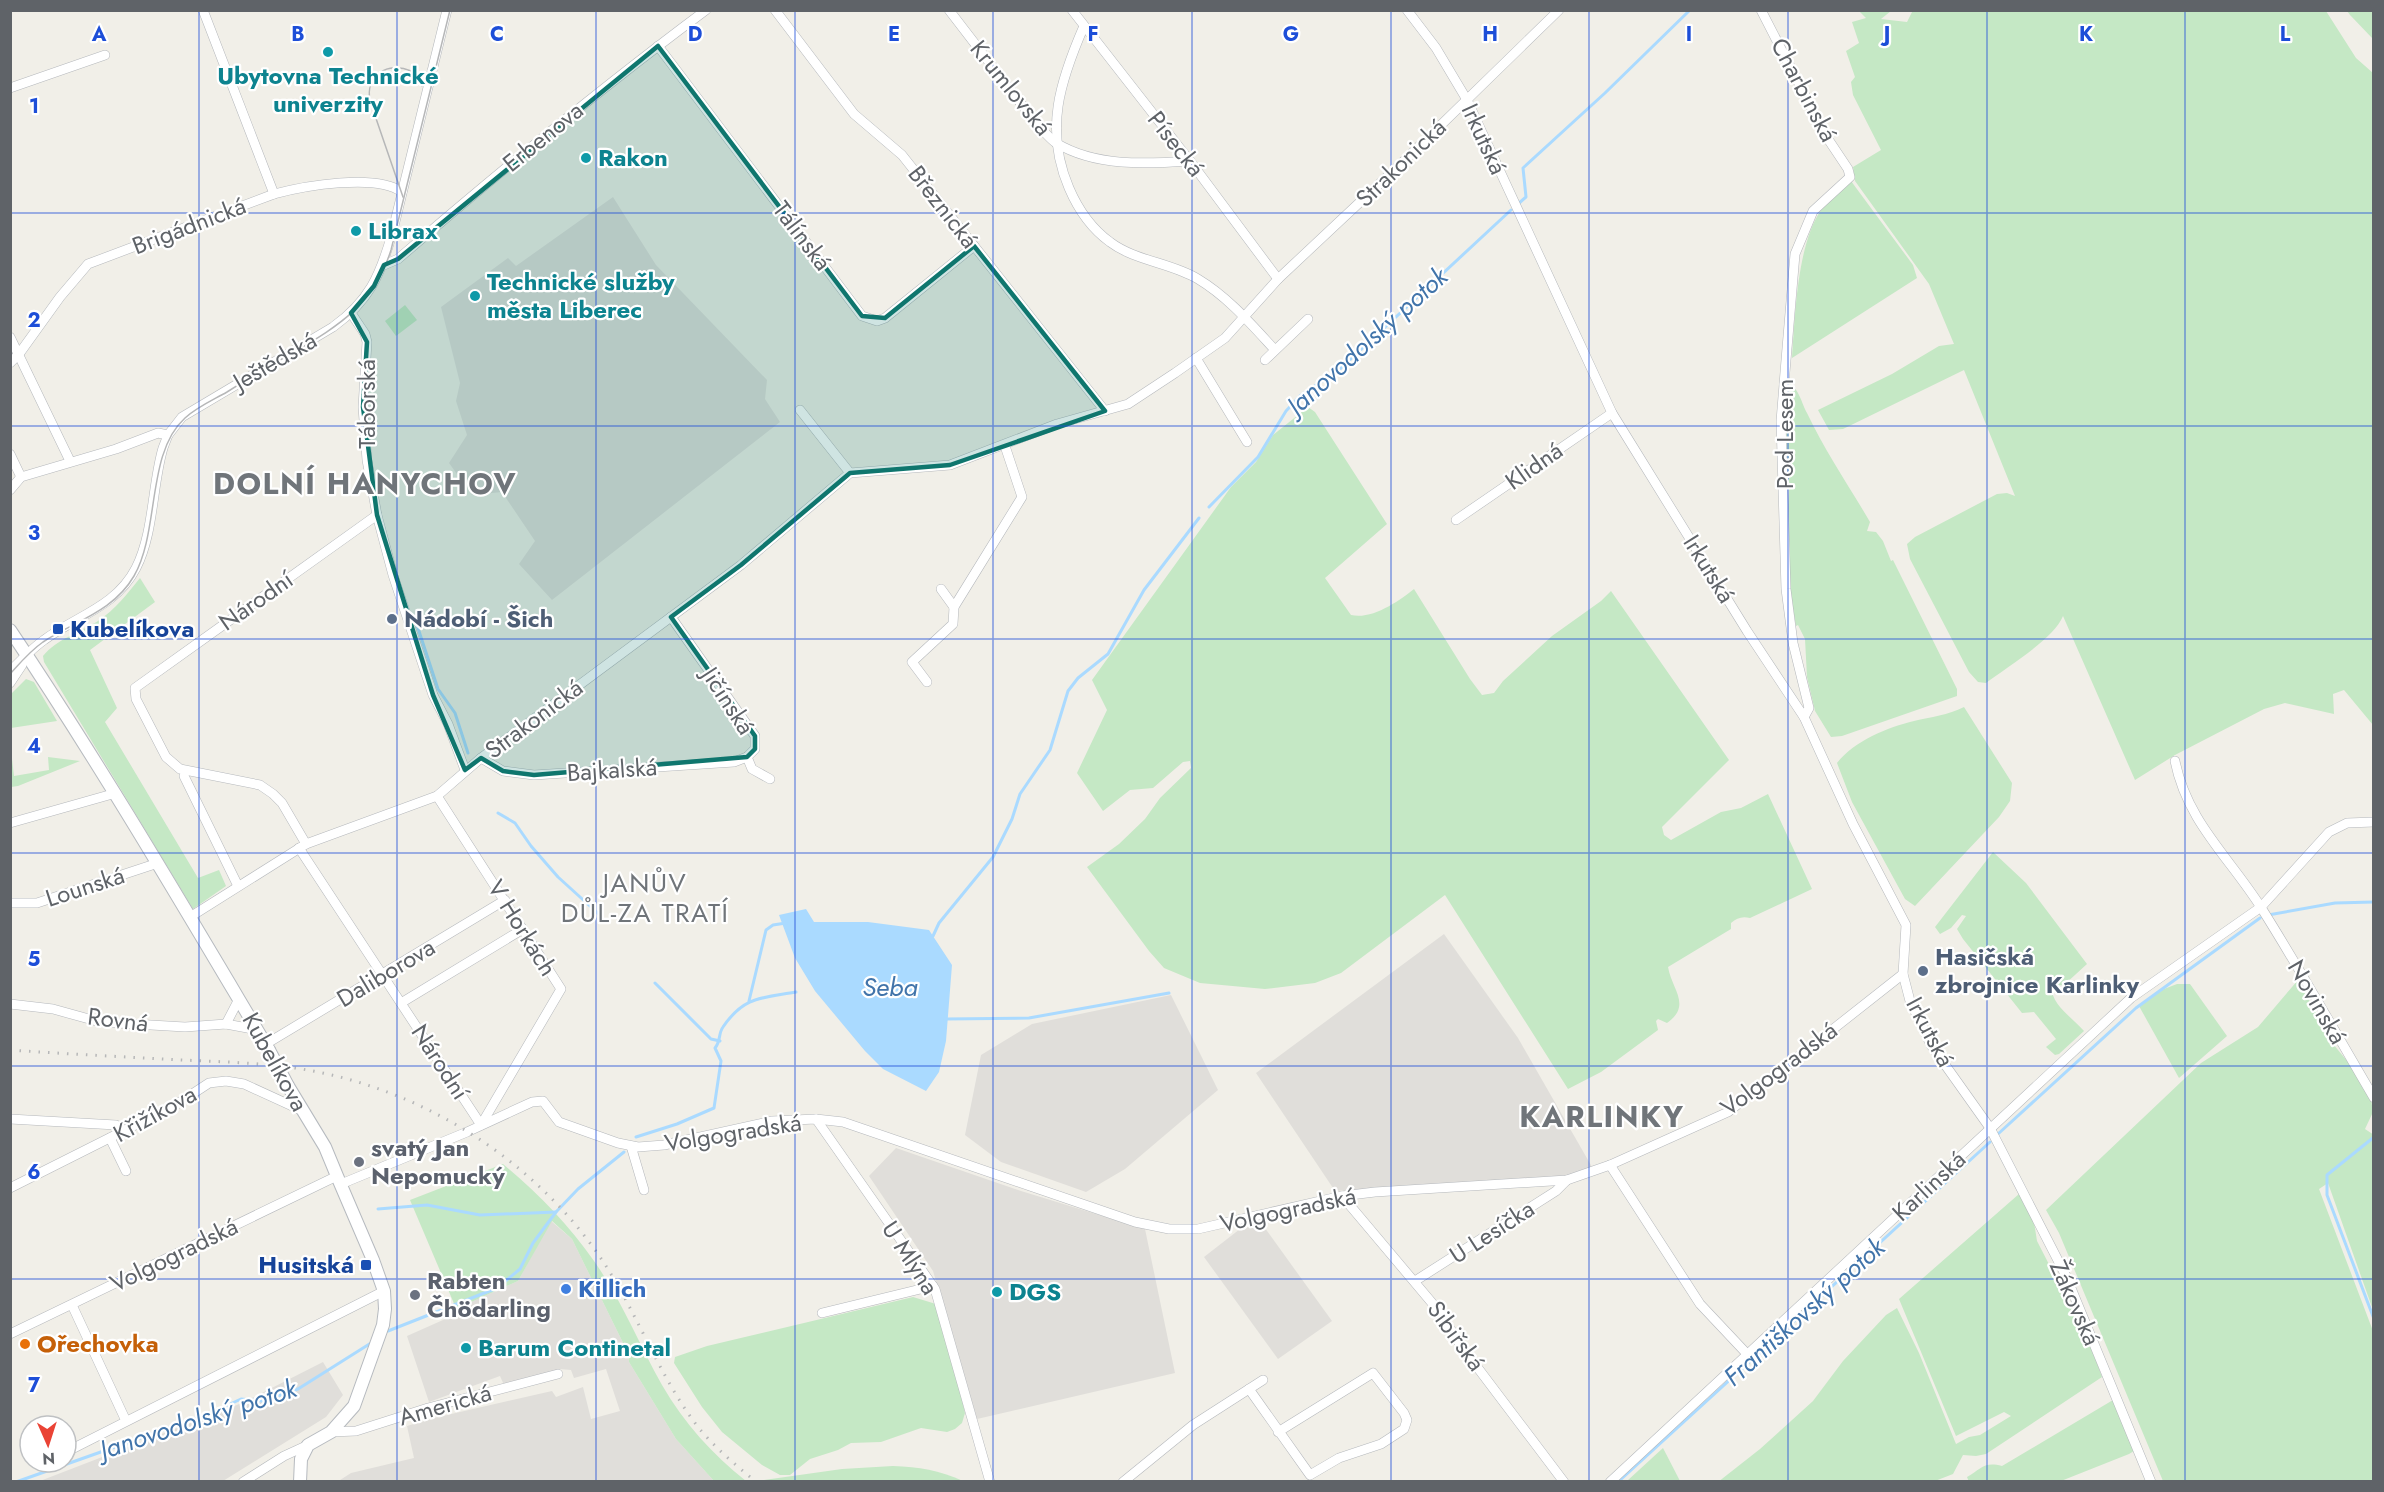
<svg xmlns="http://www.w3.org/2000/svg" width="2384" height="1492" font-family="Jost,sans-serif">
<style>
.industrial{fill:#e0deda}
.green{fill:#c5e8c5}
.water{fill:#aadaff}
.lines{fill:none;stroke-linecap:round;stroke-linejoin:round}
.stream{stroke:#aadaff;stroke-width:3}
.street-casing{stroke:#b5b8bc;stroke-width:10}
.secondary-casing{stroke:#b6babf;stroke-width:14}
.street{stroke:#fff;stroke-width:9}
.secondary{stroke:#fff;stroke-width:12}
.tram{stroke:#b6b7b8;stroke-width:1.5}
.rail{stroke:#b6b7b8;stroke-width:3;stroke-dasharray:1.5 8;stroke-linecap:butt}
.secondary-bridge-casing{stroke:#b6babf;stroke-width:14;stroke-linecap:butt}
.secondary-bridge{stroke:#fff;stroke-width:12}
.marked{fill:#0f766e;fill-opacity:0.2;stroke:#0f766e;stroke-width:4.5;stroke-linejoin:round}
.grid{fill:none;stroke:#1d4ed8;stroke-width:1.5;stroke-opacity:0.55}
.culture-dot{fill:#0f9aa8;stroke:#fff;stroke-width:2}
.service-dot{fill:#5c6f8a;stroke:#fff;stroke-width:2}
.transit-dot{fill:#1a4fb4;stroke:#fff;stroke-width:2}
.worship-dot{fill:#6b7280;stroke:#fff;stroke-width:2}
.shop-dot{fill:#3f7fe0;stroke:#fff;stroke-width:2}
.food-dot{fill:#e8710a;stroke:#fff;stroke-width:2}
.labels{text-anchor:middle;stroke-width:4.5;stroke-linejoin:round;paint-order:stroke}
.culture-label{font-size:24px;font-weight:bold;fill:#0d838f;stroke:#fff;text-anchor:start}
.street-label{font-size:24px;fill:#5f6368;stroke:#fff}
.service-label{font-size:24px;font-weight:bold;fill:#4e5e75;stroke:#fff;text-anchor:start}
.transit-label{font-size:24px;font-weight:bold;fill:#164399;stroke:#fff;text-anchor:start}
.worship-label{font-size:24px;font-weight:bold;fill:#5b616d;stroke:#fff;text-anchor:start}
.shop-label{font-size:24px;font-weight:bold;fill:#366cbe;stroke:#fff;text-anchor:start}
.food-label{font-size:24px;font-weight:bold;fill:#c56008;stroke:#fff;text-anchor:start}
.water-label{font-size:26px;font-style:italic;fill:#4174aa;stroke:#fff}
.neighbourhood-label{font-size:26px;letter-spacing:1.5px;fill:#70757a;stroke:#fff}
.district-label{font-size:30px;font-weight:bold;letter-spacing:1.5px;fill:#70757a;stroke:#fff}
.grid-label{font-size:20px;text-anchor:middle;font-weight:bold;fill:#1d4ed8;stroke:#fff;stroke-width:4.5;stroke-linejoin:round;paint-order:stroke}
</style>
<rect width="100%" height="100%" fill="#f1efe8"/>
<g class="industrial">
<polygon points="613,197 656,265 767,380 765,399 780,422 552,600 519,564 535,541 502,492 472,495 449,463 467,435 456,401 460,383 441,307 508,258 516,266"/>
<polygon points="1444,934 1518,1038 1592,1167 1568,1176 1335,1191 1256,1073"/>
<polygon points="1171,995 1218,1090 1125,1169 1086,1192 1001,1162 965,1135 981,1055 1032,1024"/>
<polygon points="896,1148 1021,1191 1145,1229 1175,1373 977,1419 933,1271 869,1176"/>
<polygon points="551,1221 572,1239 628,1353 629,1362 676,1439 714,1481 337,1482 351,1473 414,1458 407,1426 434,1418 552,1391 556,1397 583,1387 591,1419 620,1411 606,1369 574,1378 571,1370 560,1369 504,1385 500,1376 429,1402 407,1336 470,1308 469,1303 518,1281"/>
<polygon points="1262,1224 1332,1321 1278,1359 1204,1257 1240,1229"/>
<polygon points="323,1362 343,1395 326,1417 223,1481 40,1481 242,1403"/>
</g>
<g class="green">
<path d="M 1913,10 L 2326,11 L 2356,58 L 2373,73 L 2373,725 L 2344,690 L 2333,694 L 2334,714 L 2285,703 L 2264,709 L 2175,755 L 2135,780 L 2063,616 C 2054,639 2007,667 1986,683 L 1978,682 L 1969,672 L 1910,559 L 1907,544 L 1915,537 L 1997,494 L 2007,493 L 2015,496 L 1964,370 L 1843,429 L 1829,430 L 1818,410 L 1892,374 L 1939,346 L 1954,344 L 1929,284 L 1855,181 L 1853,167 L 1881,150 L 1853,95 L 1851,82 L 1855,77 L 1846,51 L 1859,43 L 1852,22 L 1866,18 L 1859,11 L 1891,11 L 1881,19 L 1907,22 Z"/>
<polygon points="2347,11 2373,11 2373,39 2350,15"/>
<path d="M 1851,181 L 1913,265 L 1917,278 L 1792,358 C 1795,316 1797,245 1821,210 C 1828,199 1841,190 1851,181 Z"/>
<polygon points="405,305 417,320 396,336 385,321"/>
<path d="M 1788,383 C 1798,386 1802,404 1807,413 C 1825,451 1849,486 1870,522 L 1867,531 L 1876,532 L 1883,541 L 1891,561 L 1893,560 L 1957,689 L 1957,696 L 1842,736 L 1831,737 L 1815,711 L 1807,677 L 1805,639 L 1798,625 L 1796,626 L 1786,570 L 1789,491 L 1783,425 Z"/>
<path d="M 1308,407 L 1315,412 L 1387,524 L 1325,578 L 1351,615 C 1372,620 1399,601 1414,589 L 1470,679 L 1482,695 L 1494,693 L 1503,681 L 1552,636 L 1601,601 L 1611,591 L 1729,760 L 1662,827 L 1664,835 L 1671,840 L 1721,812 L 1741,808 L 1768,794 L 1812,889 L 1750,918 C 1742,916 1737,918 1731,923 L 1731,929 L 1668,967 C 1672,990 1692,1005 1667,1023 L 1658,1019 L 1656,1021 L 1658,1030 L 1601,1072 L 1568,1089 L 1445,895 L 1341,973 L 1315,983 L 1265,989 L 1200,983 L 1164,968 L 1149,951 L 1087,867 L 1119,844 L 1145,819 L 1160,798 L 1191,768 L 1190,761 L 1183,762 L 1153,788 L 1130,790 L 1103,811 L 1077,773 L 1107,710 L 1092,680 L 1231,487 L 1256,462 L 1273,435 Z"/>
<path d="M 140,578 L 155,602 L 90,650 L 117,708 L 105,722 L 198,878 L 219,870 L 226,886 L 193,909 L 44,662 L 43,656 C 57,639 79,633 98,621 C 116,609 127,594 140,578 Z"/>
<polygon points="26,679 34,682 57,721 11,728 11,694"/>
<path d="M 1964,707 L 2012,783 L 2010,801 L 1999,817 L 1915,906 L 1905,899 L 1852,802 L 1837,763 C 1854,741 1888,727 1914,721 C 1931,717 1948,715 1964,707 Z"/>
<polygon points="11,750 14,776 49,770 48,757 80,761 18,786 11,787"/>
<path d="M 1993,852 L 2026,883 L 2087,964 L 2064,985 L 2051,986 C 2052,1006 2072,1017 2084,1031 L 2059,1054 L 2055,1055 L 2046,1047 L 2056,1039 L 2034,1012 L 2022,1013 L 1963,939 L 1957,929 L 1966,916 L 1962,915 L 1951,928 L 1940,934 L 1935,927 Z"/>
<polygon points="2298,980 2333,1044 2353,1068 2371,1099 2373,1112 2365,1129 2374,1135 2373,1310 2328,1183 2319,1189 2373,1331 2373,1481 2163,1481 2059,1233 2046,1210 2201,1063 2258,1027"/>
<polygon points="2177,984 2190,984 2227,1036 2179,1078 2139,1006 2164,989"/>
<path d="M 503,1164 C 538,1193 568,1224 594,1261 C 621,1299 639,1344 662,1385 C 684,1423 712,1454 746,1481 L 714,1481 L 676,1439 L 629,1362 L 628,1353 L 572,1239 L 552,1221 L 518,1281 L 469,1303 L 470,1308 L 458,1313 L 410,1200 Z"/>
<polygon points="2019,1194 2034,1222 2037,1241 2090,1344 2102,1377 1986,1454 1976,1456 1963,1455 1953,1474 1935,1481 1718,1482 1760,1449 1813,1401 1843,1361 1886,1315 1897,1308 1919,1353 1956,1444 1969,1437 1980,1435 2011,1416 2004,1412 1956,1436 1899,1299"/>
<polygon points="913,1297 936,1304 953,1358 965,1413 962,1423 955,1429 947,1432 921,1428 881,1442 851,1443 838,1450 810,1459 790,1475 780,1475 762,1465 722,1432 702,1407 674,1363 675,1357 707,1346"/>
<path d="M 2113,1400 L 2134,1451 L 2129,1454 L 2061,1481 L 1969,1482 L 1967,1477 C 1981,1469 1984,1461 2002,1466 Z"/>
<polygon points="1663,1448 1680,1481 1627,1481"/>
<path d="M 893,1466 C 919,1467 939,1470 963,1481 L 767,1482 L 764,1480 L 842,1469 Z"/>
</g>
<polygon class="water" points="806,909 814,922 868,922 929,930 952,965 946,1041 939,1072 926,1091 883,1069 865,1051 815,991 795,958 779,915"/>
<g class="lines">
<g class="stream">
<polyline points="1518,204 1526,197 1523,168 1605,93 1690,10"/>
<polyline points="1209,507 1258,457 1286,411 1300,396 1340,369 1511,210"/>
<polyline points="415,619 438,689 455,713 468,753"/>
<polyline points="498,813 515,823 531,846 558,877 602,917"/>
<polyline points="2268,915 2335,903 2374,902"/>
<polyline points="933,936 939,923 993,857 1012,819 1020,794 1050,750 1068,691 1078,678 1108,654 1144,590 1199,518"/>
<polyline points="655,983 711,1039 720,1041"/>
<polyline points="749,1001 766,930 773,925 786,923"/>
<polyline points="945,1019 1029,1018 1169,993"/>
<polyline points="1998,1134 2136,1008 2260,918"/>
<path d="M 636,1137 L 677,1124 L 714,1108 L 721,1061 L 715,1048 C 721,1041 718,1034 723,1027 C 744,996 762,998 796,992"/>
<polyline points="2374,1137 2327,1175 2327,1195 2374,1319"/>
<polyline points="378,1209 427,1205 480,1215 556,1212"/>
<polyline points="388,1331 497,1288 520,1269 533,1243 556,1212 578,1189 624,1152"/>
<polyline points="16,1482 211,1413 241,1399 262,1401 298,1389 371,1343"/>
<polyline points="1618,1482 1990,1142"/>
</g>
<g class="street-casing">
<g id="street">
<polyline points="203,10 274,194"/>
<polyline points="775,10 854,114 902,155 1105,411"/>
<path d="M 949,10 L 1039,127 C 1045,132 1050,139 1056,143 C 1096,167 1146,164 1190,161"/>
<polyline points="1072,10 1190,161 1278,279"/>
<polyline points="1407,10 1436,48 1467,100 1612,413 1747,631 1804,717 1853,824 1906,925 1903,974 1910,1001 1931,1045 1990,1128 2066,1276 2151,1482"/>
<polyline points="1761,10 1826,136 1848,169 1850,177 1813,211 1795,254 1786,360 1781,421 1786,589 1793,643 1809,708 1804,717"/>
<path d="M 1084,26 C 1060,81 1044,130 1069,188 C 1078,209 1092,229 1110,242 C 1135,261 1172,263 1198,279 C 1228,297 1251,324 1275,350"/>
<polyline points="658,46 862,316 877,321 885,318 974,246"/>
<polyline points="10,88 105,55"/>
<path d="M 384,265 L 398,259 C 498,173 600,89 706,10"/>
<polyline points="351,313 365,334 367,342 363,407 367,460 377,515 393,575 433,695 448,724 465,770"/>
<polyline points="10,337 70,461"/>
<polyline points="1196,358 1247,442"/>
<polyline points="1265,360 1308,319"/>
<path d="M 10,363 L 19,354 L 60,297 L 88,264 L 274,194 C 304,186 376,173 402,192"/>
<polyline points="800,410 850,473"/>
<polyline points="10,454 21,477"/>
<polyline points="10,490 21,477 116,449 158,433 168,435"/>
<polyline points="1456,520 1612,413"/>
<polyline points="941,589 954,607"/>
<polyline points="671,617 755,736 755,749 747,757 752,769 770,779"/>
<path d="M 10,671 C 21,661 31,649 44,640 C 76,616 116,607 136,568 C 154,533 152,485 163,448 L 168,435 L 182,417 L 333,327 C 369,301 380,276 392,234 L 447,10"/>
<polyline points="927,682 912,662 953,624 954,607 1022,497 1005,446"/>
<polyline points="10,683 22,665"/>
<polyline points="481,758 503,771 534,775 734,762 747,757"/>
<path d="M 2175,761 C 2187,822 2231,859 2262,909 C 2301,971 2337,1035 2374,1098"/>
<polyline points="184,776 238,886"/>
<polyline points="437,796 561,989 481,1125"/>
<polyline points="10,823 116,793"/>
<polyline points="306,844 282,803 273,794 260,785 180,769 166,757 136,699 135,688 377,515"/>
<polyline points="299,848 481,1125"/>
<polyline points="10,903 37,903 158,863"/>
<polyline points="190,917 306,844 437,796 481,758 741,565 850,473 950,465 1057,424 1128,404 1175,373 1225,338 1278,279 1407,158 1559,10"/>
<polyline points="401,1003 523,929"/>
<polyline points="10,1004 53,1009 100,1022 185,1027 226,1024 258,1030"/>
<polyline points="226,1024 239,999"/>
<polyline points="266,1044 505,900"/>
<polyline points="10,1119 116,1125 125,1131"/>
<polyline points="816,1119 935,1289 990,1482"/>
<polyline points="110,1138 126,1171"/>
<polyline points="631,1146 644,1190"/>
<polyline points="1610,1165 1700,1304 1748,1355"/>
<polyline points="341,1184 467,1132 532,1102 543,1101 559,1122 618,1143 638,1147 664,1145 772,1121 816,1119 843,1122 1135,1222 1169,1229 1198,1229 1342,1196 1375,1192 1567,1180 1610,1165 1728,1112 1903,974"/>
<polyline points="10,1188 177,1104 209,1083 226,1081 244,1084 303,1111"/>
<polyline points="1342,1196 1438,1310 1462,1347 1564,1482"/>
<polyline points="1415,1281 1556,1191 1567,1180"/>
<polyline points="72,1305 126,1421"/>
<polyline points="822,1313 933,1286"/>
<polyline points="10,1334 337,1176"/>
<polyline points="1249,1389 1310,1475 1339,1458 1381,1444 1404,1429 1407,1420 1404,1413 1373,1373 1278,1432"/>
<polyline points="331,1432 356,1431 428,1408 558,1374"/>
<polyline points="66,1452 384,1291"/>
<polyline points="40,1465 46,1462"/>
<polyline points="243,1482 284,1456 308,1445"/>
<polyline points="1123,1482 1193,1425 1263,1380"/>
<polyline points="1610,1482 2131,998 2261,907 2329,832 2347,823 2374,822"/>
</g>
</g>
<g class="secondary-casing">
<g id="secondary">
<path d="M 10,630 C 102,767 185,909 269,1050"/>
<polyline points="288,1086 325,1147 337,1176 373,1260 384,1291 385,1309 383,1325 354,1406 331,1432 308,1445 301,1459 300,1482"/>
</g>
</g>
<use href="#street" class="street"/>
<use href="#secondary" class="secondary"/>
<g class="tram">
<path d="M 403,197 L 370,101 C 365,75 388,61 411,71 L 422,86"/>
<path d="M 10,674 C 20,663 30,651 43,642 C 75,621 113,612 134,576 C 160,531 146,453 185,418 C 197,407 213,400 227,392 C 249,378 271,365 294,352 C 340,325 374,304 391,250 L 450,10"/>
</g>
<path class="rail" d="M 10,1050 C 68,1054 126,1057 183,1060 C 226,1062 271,1063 313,1071 C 428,1093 534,1161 600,1257 C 637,1311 658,1375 698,1427 C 715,1448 736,1465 756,1482"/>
<g class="secondary-bridge-casing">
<polyline id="secondary-bridge" points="269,1050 288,1086"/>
</g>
<use href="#secondary-bridge" class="secondary-bridge"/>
</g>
<path class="marked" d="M 658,46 L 862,316 L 885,318 L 974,246 L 1105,411 L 950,465 L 850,473 L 741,565 L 671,617 L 755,736 L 755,749 L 747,757 L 534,775 L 503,771 L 481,758 L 465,770 L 433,695 L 377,515 L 363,407 L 367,342 L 351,313 L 374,286 L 384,265 L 398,259 Z"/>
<path class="grid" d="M 199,10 L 199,1482M 397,10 L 397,1482M 596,10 L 596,1482M 795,10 L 795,1482M 993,10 L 993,1482M 1192,10 L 1192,1482M 1391,10 L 1391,1482M 1589,10 L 1589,1482M 1788,10 L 1788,1482M 1987,10 L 1987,1482M 2185,10 L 2185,1482M 10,213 L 2374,213M 10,426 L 2374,426M 10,639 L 2374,639M 10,853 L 2374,853M 10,1066 L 2374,1066M 10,1279 L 2374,1279"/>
<g class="culture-dot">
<circle cx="328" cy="52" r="6"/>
<circle cx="586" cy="158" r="6"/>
<circle cx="356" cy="231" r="6"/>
<circle cx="475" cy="296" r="6"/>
<circle cx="997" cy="1292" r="6"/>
<circle cx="466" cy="1348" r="6"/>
</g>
<g class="service-dot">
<circle cx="392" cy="619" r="6"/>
<circle cx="1923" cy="971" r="6"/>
</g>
<g class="transit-dot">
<rect x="52" y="623" width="12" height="12" rx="3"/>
<rect x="360" y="1259" width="12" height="12" rx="3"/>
</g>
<g class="worship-dot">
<circle cx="359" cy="1162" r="6"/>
<circle cx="415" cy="1295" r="6"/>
</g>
<circle class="shop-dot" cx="566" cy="1289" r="6"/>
<circle class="food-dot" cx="25" cy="1344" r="6"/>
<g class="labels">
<g class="culture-label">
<text x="328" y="84" text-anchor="middle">Ubytovna Technické<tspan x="328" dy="28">univerzity</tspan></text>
<text x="598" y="166">Rakon</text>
<text x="368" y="239">Librax</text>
<text x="487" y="290">Technické služby<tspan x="487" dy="28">města Liberec</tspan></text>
<text x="1009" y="1300">DGS</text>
<text x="478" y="1356">Barum Continetal</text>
</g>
<g class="street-label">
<text transform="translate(1011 88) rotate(51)" y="8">Krumlovská</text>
<text transform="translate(1804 90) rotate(62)" y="8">Charbinská</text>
<text transform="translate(543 137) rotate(-39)" y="8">Erbenova</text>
<text transform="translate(1484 139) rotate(65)" y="8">Irkutská</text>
<text transform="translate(1176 144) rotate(52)" y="8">Písecká</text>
<text transform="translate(1401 163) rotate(-44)" y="8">Strakonická</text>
<text transform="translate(943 207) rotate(52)" y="8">Březnická</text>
<text transform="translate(189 226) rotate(-21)" y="8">Brigádnická</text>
<text transform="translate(802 236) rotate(53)" y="8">Tálínská</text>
<text transform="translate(275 361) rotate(-30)" y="8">Ještědská</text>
<text transform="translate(367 404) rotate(-90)" y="8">Táborská</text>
<text transform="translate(1785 434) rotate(-90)" y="8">Pod Lesem</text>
<text transform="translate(1534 466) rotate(-35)" y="8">Klidná</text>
<text transform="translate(1709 569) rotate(58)" y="8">Irkutská</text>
<text transform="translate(256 601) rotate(-35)" y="8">Národní</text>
<text transform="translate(728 701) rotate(57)" y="8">Jičínská</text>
<text transform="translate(534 719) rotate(-37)" y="8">Strakonická</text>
<text transform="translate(612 770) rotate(-4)" y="8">Bajkalská</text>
<text transform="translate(85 887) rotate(-18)" y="8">Lounská</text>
<text transform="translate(522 928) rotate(58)" y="8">V Horkách</text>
<text transform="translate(386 973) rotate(-31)" y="8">Daliborova</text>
<text transform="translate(2317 1002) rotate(60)" y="8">Novinská</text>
<text transform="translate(118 1020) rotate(7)" y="8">Rovná</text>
<text transform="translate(1930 1032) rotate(62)" y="8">Irkutská</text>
<text transform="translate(275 1062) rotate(61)" y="8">Kubelíkova</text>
<text transform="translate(440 1062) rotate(57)" y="8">Národní</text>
<text transform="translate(1779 1069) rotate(-37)" y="8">Volgogradská</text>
<text transform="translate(155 1114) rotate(-29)" y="8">Křižíkova</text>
<text transform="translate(733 1133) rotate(-9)" y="8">Volgogradská</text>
<text transform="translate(1929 1186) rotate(-43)" y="8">Karlinská</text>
<text transform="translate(1288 1210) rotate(-12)" y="8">Volgogradská</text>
<text transform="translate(1492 1232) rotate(-33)" y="8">U Lesíčka</text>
<text transform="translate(174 1255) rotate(-26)" y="8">Volgogradská</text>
<text transform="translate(910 1258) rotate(57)" y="8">U Mlýna</text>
<text transform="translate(2075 1303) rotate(66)" y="8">Žákovská</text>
<text transform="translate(1456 1336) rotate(54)" y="8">Sibiřská</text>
<text transform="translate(445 1405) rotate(-16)" y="8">Americká</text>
</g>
<g class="service-label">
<text x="404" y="627">Nádobí - Šich</text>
<text x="1935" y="965">Hasičská<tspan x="1935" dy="28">zbrojnice Karlinky</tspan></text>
</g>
<g class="transit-label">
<text x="70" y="637">Kubelíkova</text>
<text x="354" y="1273" text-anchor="end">Husitská</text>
</g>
<g class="worship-label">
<text x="371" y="1156">svatý Jan<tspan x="371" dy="28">Nepomucký</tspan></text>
<text x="427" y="1289">Rabten<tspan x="427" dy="28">Čhödarling</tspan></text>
</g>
<g class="shop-label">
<text x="578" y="1297">Killich</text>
</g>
<g class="food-label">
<text x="37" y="1352">Ořechovka</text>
</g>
<g class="water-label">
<text transform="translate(1367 341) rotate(-42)" y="9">Janovodolský potok</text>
<text x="890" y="996">Seba</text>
<text transform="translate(1804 1312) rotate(-42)" y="9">Františkovský potok</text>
<text transform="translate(198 1419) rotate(-18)" y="9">Janovodolský potok</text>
</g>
<g class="neighbourhood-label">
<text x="645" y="892">JANŮV<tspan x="645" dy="30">DŮL-ZA TRATÍ</tspan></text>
</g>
<g class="district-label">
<text x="365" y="494">DOLNÍ HANYCHOV</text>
<text x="1602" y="1127">KARLINKY</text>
</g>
</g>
<g class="grid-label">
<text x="99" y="41">A</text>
<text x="298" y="41">B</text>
<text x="497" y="41">C</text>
<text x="695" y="41">D</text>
<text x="894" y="41">E</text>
<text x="1093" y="41">F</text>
<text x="1291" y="41">G</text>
<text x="1490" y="41">H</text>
<text x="1689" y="41">I</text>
<text x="1887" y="41">J</text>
<text x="2086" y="41">K</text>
<text x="2285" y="41">L</text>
<text x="34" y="113">1</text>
<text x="34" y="327">2</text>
<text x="34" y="540">3</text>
<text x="34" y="753">4</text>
<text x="34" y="966">5</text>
<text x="34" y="1179">6</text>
<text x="34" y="1392">7</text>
</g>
<rect width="2384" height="1492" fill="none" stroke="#5f6368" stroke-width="24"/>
<g transform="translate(48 1444) rotate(177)"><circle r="28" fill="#ffffff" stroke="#bfc1c3" stroke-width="1.5"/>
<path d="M0-4.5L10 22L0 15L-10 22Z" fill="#ea4335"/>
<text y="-9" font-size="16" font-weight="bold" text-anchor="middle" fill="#5f6368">N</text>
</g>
</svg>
